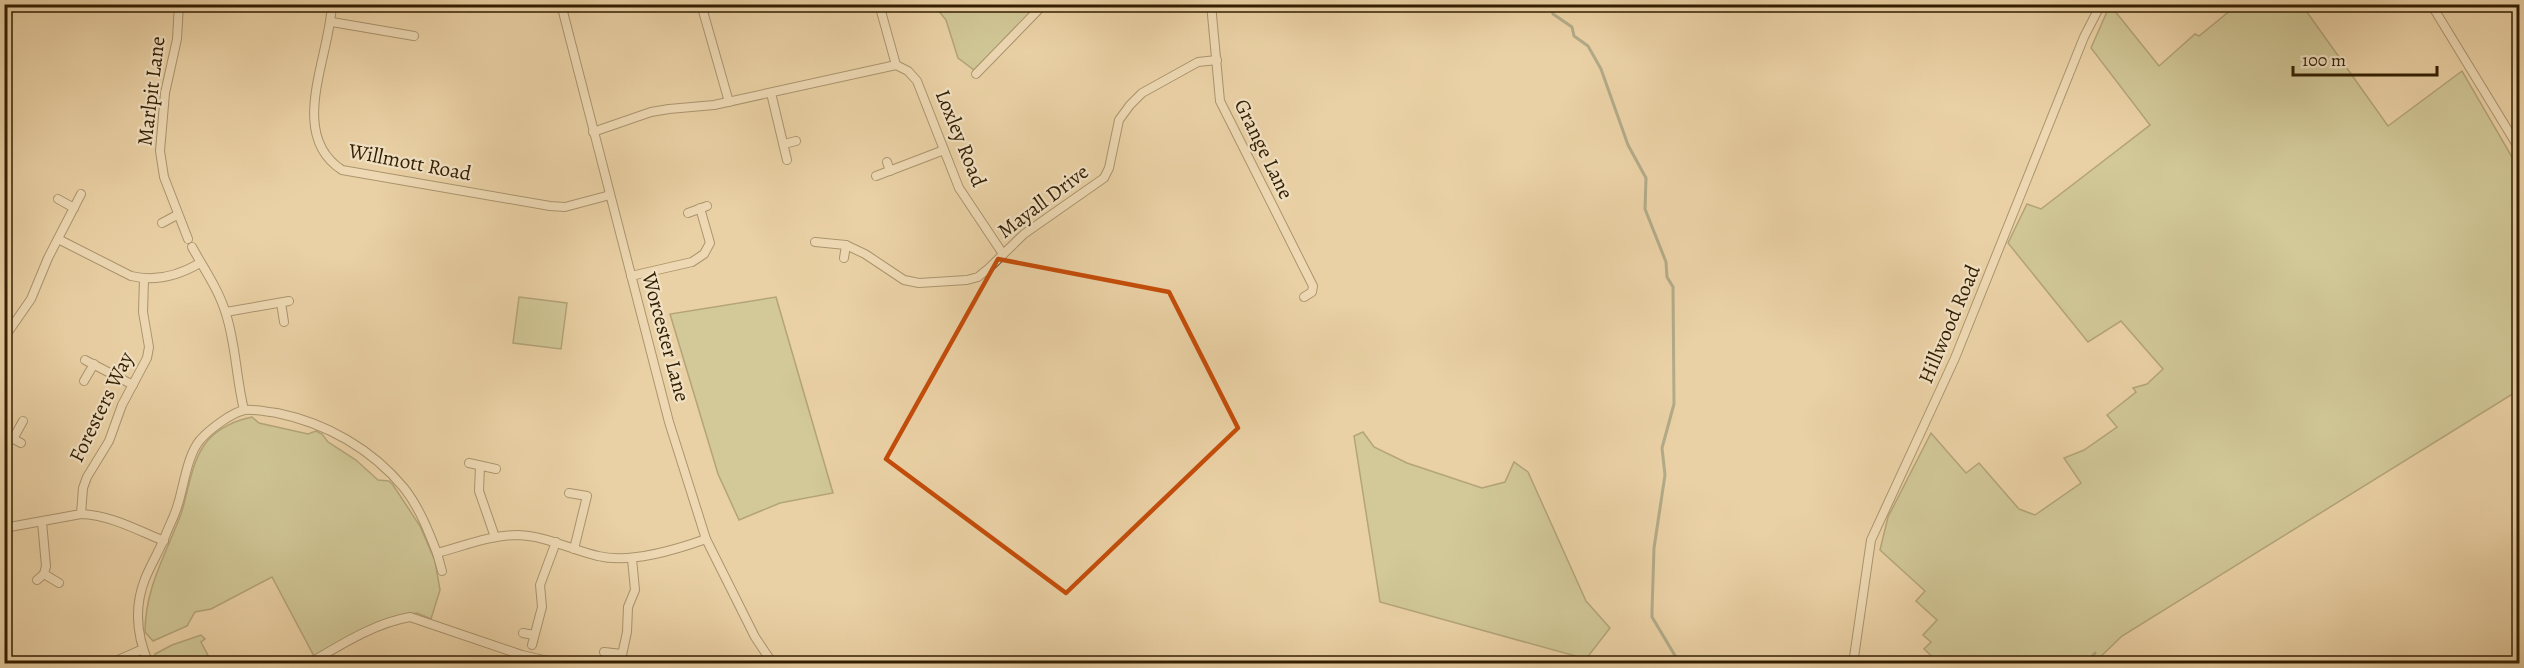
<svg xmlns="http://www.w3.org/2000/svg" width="2524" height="668" font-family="Alegreya,serif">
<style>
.green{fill:#b5bc88;stroke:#746d44;stroke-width:1.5}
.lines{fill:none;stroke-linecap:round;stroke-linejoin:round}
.stream{stroke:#707a64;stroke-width:3}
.minor-casing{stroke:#614b29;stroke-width:10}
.secondary-casing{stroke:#331e00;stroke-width:14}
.minor{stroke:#f1e1c4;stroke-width:8}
.secondary{stroke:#f1e1c4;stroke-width:12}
.marked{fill:none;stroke:#c44d0a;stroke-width:4.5;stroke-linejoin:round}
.labels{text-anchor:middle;stroke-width:4.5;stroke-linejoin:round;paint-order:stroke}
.street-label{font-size:21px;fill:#331e00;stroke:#f1e1c4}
</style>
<rect width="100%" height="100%" fill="#ead1a5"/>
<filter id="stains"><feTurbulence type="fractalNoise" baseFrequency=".00333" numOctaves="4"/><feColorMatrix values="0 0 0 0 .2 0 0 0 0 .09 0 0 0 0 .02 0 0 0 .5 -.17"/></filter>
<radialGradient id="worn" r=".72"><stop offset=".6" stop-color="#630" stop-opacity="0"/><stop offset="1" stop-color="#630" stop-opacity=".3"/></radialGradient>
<g class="green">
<polygon points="934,5 1038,5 974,70 958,58 946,20"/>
<polygon points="2110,5 2159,66 2195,34 2199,36 2232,9 2229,5 2302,5 2388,126 2462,71 2519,169 2519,390 2122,636 2094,663 1939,663 1924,649 1931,642 1923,635 1937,620 1916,601 1925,591 1880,550 1888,517 1931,433 1966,473 1979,463 2019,509 2035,515 2081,483 2064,458 2084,450 2117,427 2107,415 2136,392 2133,388 2147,384 2163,369 2121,321 2088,342 2008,243 2027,204 2041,209 2150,125 2091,48"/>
<polygon points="519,297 567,303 561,349 513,343"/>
<polygon points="776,297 833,493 780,503 739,520 718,474 670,314"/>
<path d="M 252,417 L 259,423 L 308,434 L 316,431 L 322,434 L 328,442 L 356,460 L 378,480 L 389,481 L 393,485 L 420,526 L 435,561 L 440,590 L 431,619 L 417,613 L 396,617 L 314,656 L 272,577 L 211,609 L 195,612 L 187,626 L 153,641 L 145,632 C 145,588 166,554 181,514 C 189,490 191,460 208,440 C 219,428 236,420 252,417 Z"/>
<polygon points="1363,432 1374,447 1407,463 1482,488 1505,482 1514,462 1528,472 1586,601 1610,628 1586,659 1380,602 1354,436"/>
<polygon points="201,635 205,639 201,642 212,663 155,663 155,654 172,645"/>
</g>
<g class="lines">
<g class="stream">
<polyline points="1551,4 1553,14 1572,27 1574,36 1588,46 1601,69 1628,145 1646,178 1645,209 1666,262 1667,277 1673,287 1674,404 1662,448 1665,475 1654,548 1652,611 1652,617 1680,664"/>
<polyline points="2086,664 2095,653"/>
</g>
<g class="minor-casing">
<g id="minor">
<polyline points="179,4 177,39 165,93 160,151 164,177 188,239"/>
<path d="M 332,4 C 330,57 287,134 342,170 L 550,206 L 565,207 L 610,195"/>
<polyline points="561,4 669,422 706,539 755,637 773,664"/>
<polyline points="701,4 729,102"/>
<polyline points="879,4 896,65"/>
<polyline points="1211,4 1220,101 1313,286 1312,292 1304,297"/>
<polyline points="2431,4 2520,150"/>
<polyline points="332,22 414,36"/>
<polyline points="976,74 1044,4"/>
<polyline points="771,93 787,160"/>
<polyline points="593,132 651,112 669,109 714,105 896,65 908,71 917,81 959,188 1003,254"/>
<polyline points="784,144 796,141"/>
<polyline points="887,162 890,171"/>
<polyline points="876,176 944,150"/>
<polyline points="58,199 74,208"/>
<polyline points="688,213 707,206"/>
<polyline points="162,223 177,215"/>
<path d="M 58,239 L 131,276 C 156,282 178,276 200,263"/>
<polyline points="815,242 846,245 865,254 904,280 919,283 967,280 978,277 989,268 1024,234 1104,178 1109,168 1119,120 1130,105 1142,93 1198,62 1217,60"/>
<path d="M 192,247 C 204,269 219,290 226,314 C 236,345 236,378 244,410"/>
<polyline points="844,258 846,245"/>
<polyline points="631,276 692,262 704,254 710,243 700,208"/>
<polyline points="281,303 284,322"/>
<polyline points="226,312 289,301"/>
<polyline points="4,338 31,299 48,258 81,194"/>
<polyline points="85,360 133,385"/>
<polyline points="84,381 94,364"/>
<polyline points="4,434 21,443"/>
<polyline points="13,439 23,421"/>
<polyline points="469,463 496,469"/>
<polyline points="480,466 479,491 495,537"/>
<polyline points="569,493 587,496 574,549"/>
<polyline points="81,514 83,488 87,477 109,441 122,405 147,358 149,347 143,312 144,279"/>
<polyline points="42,522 46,566 44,574"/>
<path d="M 4,528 L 81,514 C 110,515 137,530 164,541"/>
<polyline points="437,553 442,571"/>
<polyline points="37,580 44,574 59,583"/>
<polyline points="523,633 534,635"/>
<polyline points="532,645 542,607 540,585 556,542"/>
<polyline points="604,652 622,654"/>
<polyline points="109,664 143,649"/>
<path d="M 149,664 C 137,637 134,607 145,579 C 151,564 160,550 166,534 C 170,524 175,515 178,504 C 184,485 187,456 200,440 C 209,430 232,412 245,410 C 255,409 267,412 277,413 C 326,423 372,449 404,488 C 419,507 428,530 437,553 C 464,546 491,535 518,535 C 547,536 571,550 598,556 C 630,564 675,550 706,539"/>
<path d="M 308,664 C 339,646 374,623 410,617 L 522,655 L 561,664"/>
<polyline points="620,664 627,632 628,607 635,590 632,559"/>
<polyline points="1853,664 1871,540 1955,358 2084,37 2101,4"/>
</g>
</g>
<g class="secondary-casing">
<polyline id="secondary" points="4,16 9,4"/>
</g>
<use href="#minor" class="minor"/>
<use href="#secondary" class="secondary"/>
</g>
<path d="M0 0H2524V668H0ZM 998,259 L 1169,292 L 1238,428 L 1066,593 L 886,459 Z" fill="#ead1a5" fill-opacity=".55" fill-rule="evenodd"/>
<path class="marked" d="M 998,259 L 1169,292 L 1238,428 L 1066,593 L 886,459 Z"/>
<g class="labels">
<g class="street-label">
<text transform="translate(151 91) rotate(-83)" y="7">Marlpit Lane</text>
<text transform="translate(961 138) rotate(68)" y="7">Loxley Road</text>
<text transform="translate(1264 149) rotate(64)" y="7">Grange Lane</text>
<text transform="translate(410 162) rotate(11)" y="7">Willmott Road</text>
<text transform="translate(1043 201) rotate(-37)" y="7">Mayall Drive</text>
<text transform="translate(1949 324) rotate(-67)" y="7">Hillwood Road</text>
<text transform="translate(666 337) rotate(75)" y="7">Worcester Lane</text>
<text transform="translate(101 407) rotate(-64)" y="7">Foresters Way</text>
</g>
</g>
<rect width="2524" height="668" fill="none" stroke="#ead1a5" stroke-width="24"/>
<rect x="6" y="6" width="2512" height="656" fill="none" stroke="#331e00" stroke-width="3"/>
<rect x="12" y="12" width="2500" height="644" fill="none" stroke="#331e00" stroke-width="1.5"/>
<path d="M2293 66v9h144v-9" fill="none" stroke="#331e00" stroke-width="3"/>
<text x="2302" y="66" font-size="18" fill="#331e00" stroke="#f1e1c4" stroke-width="4.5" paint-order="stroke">100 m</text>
<rect width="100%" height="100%" filter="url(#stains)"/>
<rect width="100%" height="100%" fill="url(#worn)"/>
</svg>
